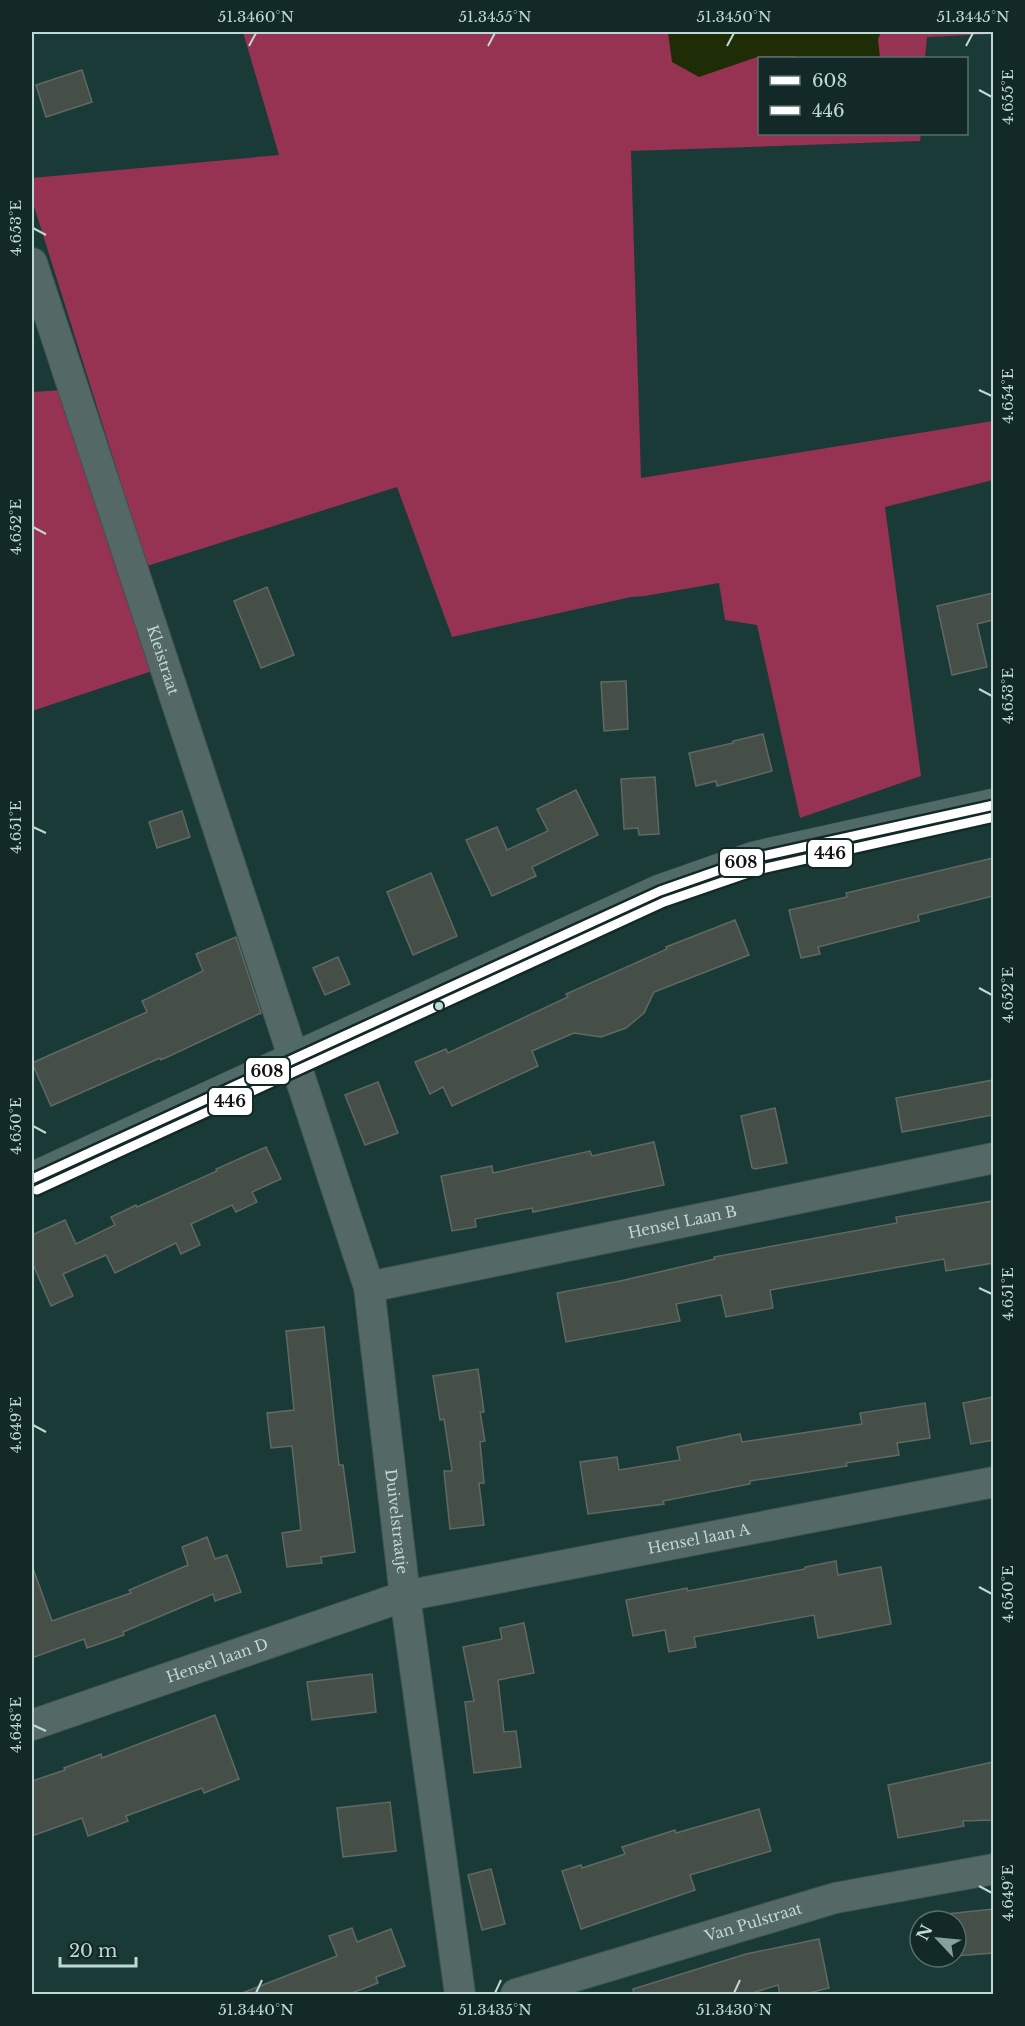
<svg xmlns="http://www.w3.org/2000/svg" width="1025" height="2026" font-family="'Libre Baskerville',serif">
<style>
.green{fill:#963252}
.water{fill:#1e2d06}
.building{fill:#464e48;stroke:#606961;stroke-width:1.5}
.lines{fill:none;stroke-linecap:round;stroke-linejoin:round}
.minor-casing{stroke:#3c5552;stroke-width:32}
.major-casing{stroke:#3c5552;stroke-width:34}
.minor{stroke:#546866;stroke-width:30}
.major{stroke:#506a68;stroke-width:33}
.bus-1-casing{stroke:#122927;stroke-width:14}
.bus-2-casing{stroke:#122927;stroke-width:14}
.bus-1{stroke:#fff;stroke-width:9}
.bus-2{stroke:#fff;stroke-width:9}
.ticks{fill:none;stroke:#bed9d5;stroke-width:2}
.bus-dot{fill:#bed9d5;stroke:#122927;stroke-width:2}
.labels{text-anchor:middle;stroke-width:4.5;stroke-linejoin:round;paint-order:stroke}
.street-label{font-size:15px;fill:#bed9d5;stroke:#122927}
.line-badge{stroke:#122927;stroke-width:2}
.pale-badge-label{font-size:16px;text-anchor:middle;font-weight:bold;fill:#111}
.neatline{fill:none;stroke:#bed9d5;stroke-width:2}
.ticks-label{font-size:15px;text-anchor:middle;fill:#bed9d5}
</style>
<rect width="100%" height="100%" fill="#193a37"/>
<g class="green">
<polygon points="243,32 993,32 993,34 927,37 925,58 760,58 760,134 921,134 920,141 631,151 641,478 993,421 993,480 885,507 921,776 800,818 757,625 725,620 719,583 645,596 631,597 452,637 397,487 147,566 32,200 32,178 279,155"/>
<polygon points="61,390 155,670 32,711 32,392"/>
</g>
<polygon class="water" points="668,32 881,32 878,39 880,58 797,58 795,56 760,56 699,77 672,62"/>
<g class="building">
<polygon points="82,70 92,102 46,117 36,85"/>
<polygon points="267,587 294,655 261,668 234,601"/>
<polygon points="993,593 993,620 977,624 987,667 952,675 937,606"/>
<polygon points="626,681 628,729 604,731 601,682"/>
<polygon points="763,734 772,771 717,786 716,781 696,786 689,753 733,743 733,741"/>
<polygon points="655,777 659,834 639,835 638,828 624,829 621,779"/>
<polygon points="576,790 598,835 532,867 536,876 492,896 466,840 497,827 507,850 548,831 537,809"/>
<polygon points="182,811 190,837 157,848 149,822"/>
<polygon points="993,858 993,896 918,915 919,921 818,947 820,954 801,958 789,910 847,897 846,893"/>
<polygon points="431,873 457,936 413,955 387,892"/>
<polygon points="735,920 749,955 654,992 644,1013 626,1028 601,1037 574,1033 532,1051 538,1066 452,1106 443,1087 430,1094 415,1062 446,1049 448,1053 568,997 566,994 667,949 666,947"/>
<polygon points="236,937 261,1013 161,1060 160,1058 51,1106 32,1063 147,1012 142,1001 203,971 196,954"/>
<polygon points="338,957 350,984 325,995 313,968"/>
<polygon points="993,1080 993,1115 902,1132 896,1098"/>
<polygon points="378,1082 398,1133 365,1145 345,1095"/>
<polygon points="775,1108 787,1163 755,1169 752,1168 741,1116"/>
<polygon points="654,1142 664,1185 533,1212 532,1208 475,1219 476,1227 452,1231 441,1176 492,1166 493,1173 590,1151 592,1156"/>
<polygon points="266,1147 281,1179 252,1192 257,1202 236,1212 232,1205 191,1224 200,1245 181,1254 176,1243 115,1273 106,1255 63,1274 73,1296 51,1306 32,1262 32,1235 65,1220 76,1244 115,1225 111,1217 136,1205 137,1207 217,1171 216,1169"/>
<polygon points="993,1201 993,1263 946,1271 944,1259 770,1290 773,1308 726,1317 721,1295 676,1304 680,1321 566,1342 557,1293 620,1281 715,1259 714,1257 897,1223 896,1217"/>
<polygon points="324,1327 339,1465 343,1465 355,1552 321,1557 322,1563 287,1567 282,1533 301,1530 292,1446 271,1448 267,1413 294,1410 286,1331"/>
<polygon points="478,1369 484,1412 480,1412 485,1441 480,1442 484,1483 479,1483 484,1525 450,1529 444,1471 452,1471 444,1419 440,1420 433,1376"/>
<polygon points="993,1397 993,1440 971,1444 963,1403"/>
<polygon points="925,1403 930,1438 897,1443 899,1455 846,1463 847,1466 750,1481 750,1484 663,1501 664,1504 588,1514 580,1462 617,1457 619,1470 680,1460 677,1447 740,1434 742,1442 862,1424 860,1413"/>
<polygon points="207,1537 215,1559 227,1555 241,1592 215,1601 213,1594 123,1632 124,1635 87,1648 84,1639 32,1658 32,1571 34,1571 52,1621 131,1593 129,1590 188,1565 182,1547"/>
<polygon points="836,1561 838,1575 881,1567 891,1624 818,1638 814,1615 694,1637 696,1647 669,1652 665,1630 633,1636 626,1600 687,1588 688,1591 805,1569 805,1567"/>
<polygon points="524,1623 534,1673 498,1680 504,1732 516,1731 521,1767 474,1773 465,1702 474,1701 463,1647 502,1639 500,1628"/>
<polygon points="372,1674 376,1712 312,1720 307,1682"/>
<polygon points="215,1715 239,1779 204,1793 202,1788 126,1816 128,1821 88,1836 82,1818 32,1836 32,1781 65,1770 64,1768 101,1754 102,1758"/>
<polygon points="993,1762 993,1820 963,1821 964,1826 898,1838 888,1785"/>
<polygon points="390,1802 396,1851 343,1857 337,1808"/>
<polygon points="759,1809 771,1851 690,1875 695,1890 581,1929 562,1871 581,1865 582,1868 625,1854 622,1847 675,1830 676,1833"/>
<polygon points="491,1869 505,1924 482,1930 468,1875"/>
<polygon points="993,1909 993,1953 956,1956 956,1921 938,1921 937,1915"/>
<polygon points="352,1928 357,1942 391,1929 405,1966 376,1977 378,1983 347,1995 242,1995 242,1993 337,1956 329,1936"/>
<polygon points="819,1939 829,1988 801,1995 780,1995 778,1985 746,1995 634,1995 633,1989 746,1954"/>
</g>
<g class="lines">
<g class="minor-casing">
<g id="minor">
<path id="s1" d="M 32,263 L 369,1287 L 405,1596 L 460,1994"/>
<path id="s2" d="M 369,1287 L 994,1158"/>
<path id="s3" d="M 32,1725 L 405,1596 L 994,1482"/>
<path id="s4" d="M 516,1994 L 835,1898 L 994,1869"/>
</g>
</g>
<g class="major-casing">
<polyline id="major" points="32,1179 660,891 754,858 994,805"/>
</g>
<use href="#minor" class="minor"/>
<use href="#major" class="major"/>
<g class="bus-1-casing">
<polyline id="bus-1" points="32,1179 660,891 754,858 994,805"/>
</g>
<g class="bus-2-casing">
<polyline id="bus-2" points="37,1190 664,902 757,870 994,817"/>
</g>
<use href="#bus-1" class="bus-1"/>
<use href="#bus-2" class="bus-2"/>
</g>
<path class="ticks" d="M 249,46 L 256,33M 488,46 L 495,33M 727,46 L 734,33M 966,46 L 973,33M 979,90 L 992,97M 33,228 L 46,235M 979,390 L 992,396M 33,527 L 46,534M 979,689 L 992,696M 33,827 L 46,833M 979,988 L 992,995M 33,1126 L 46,1133M 979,1288 L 992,1294M 33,1425 L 46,1432M 979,1587 L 992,1594M 33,1725 L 46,1731M 979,1886 L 992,1893M 256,1993 L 262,1980M 495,1993 L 501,1980M 734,1993 L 740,1980"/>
<circle class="bus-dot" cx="439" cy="1006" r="5"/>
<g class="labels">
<g class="street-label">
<text dy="5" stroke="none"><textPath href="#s1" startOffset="418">Kleistraat</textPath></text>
<text dy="5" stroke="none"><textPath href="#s2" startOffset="320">Hensel Laan B</textPath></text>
<text dy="5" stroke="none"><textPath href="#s1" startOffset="1314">Duivelstraatje</textPath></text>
<text dy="5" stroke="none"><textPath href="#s3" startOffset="694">Hensel laan A</textPath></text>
<text dy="5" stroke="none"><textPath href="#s3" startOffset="196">Hensel laan D</textPath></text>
<text dy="5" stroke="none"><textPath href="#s4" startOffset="248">Van Pulstraat</textPath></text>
</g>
</g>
<g class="line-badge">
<rect x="807" y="839" width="46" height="29" rx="6" fill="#fff"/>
<rect x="719" y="848" width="45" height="29" rx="6" fill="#fff"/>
<rect x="245" y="1057" width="45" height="28" rx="6" fill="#fff"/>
<rect x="208" y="1087" width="45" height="29" rx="6" fill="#fff"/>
</g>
<g class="pale-badge-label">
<text x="830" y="859">446</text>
<text x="741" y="868">608</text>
<text x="267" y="1077">608</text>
<text x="230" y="1107">446</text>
</g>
<rect width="1025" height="2026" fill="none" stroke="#122927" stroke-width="66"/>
<rect x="758" y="57" width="210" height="78" fill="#122927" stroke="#576f6d" stroke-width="1.5"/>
<rect x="770" y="76" width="30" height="9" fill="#ffffff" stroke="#576f6d" stroke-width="1.5"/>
<text x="812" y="87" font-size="18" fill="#bed9d5">608</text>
<rect x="770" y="106" width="30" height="9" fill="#ffffff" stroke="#576f6d" stroke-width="1.5"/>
<text x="812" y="117" font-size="18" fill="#bed9d5">446</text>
<g transform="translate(938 1939) rotate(296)"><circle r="28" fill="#122927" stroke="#576f6d" stroke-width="1.5"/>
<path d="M0-4.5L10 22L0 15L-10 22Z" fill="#84a19e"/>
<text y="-9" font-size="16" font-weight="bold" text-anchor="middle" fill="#bed9d5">N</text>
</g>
<path d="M60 1957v9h76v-9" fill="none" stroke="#bed9d5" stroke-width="3"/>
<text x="69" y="1957" font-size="18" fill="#bed9d5" stroke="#122927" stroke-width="4.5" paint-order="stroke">20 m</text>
<rect x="33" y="33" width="959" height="1960" class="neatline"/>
<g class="ticks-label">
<text x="256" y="22">51.3460°N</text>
<text x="495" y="22">51.3455°N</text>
<text x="734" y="22">51.3450°N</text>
<text x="973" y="22">51.3445°N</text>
<text transform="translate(1008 97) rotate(-90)" y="5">4.655°E</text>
<text transform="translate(16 228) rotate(-90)" y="5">4.653°E</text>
<text transform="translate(1008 396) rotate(-90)" y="5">4.654°E</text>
<text transform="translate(16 527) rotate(-90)" y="5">4.652°E</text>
<text transform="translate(1008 696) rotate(-90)" y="5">4.653°E</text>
<text transform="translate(16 827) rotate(-90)" y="5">4.651°E</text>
<text transform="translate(1008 995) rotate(-90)" y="5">4.652°E</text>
<text transform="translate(16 1126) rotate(-90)" y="5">4.650°E</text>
<text transform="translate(1008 1294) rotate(-90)" y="5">4.651°E</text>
<text transform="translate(16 1425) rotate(-90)" y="5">4.649°E</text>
<text transform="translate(1008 1594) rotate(-90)" y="5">4.650°E</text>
<text transform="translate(16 1725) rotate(-90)" y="5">4.648°E</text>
<text transform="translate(1008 1893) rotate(-90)" y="5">4.649°E</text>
<text x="256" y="2015">51.3440°N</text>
<text x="495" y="2015">51.3435°N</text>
<text x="734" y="2015">51.3430°N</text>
</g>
</svg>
